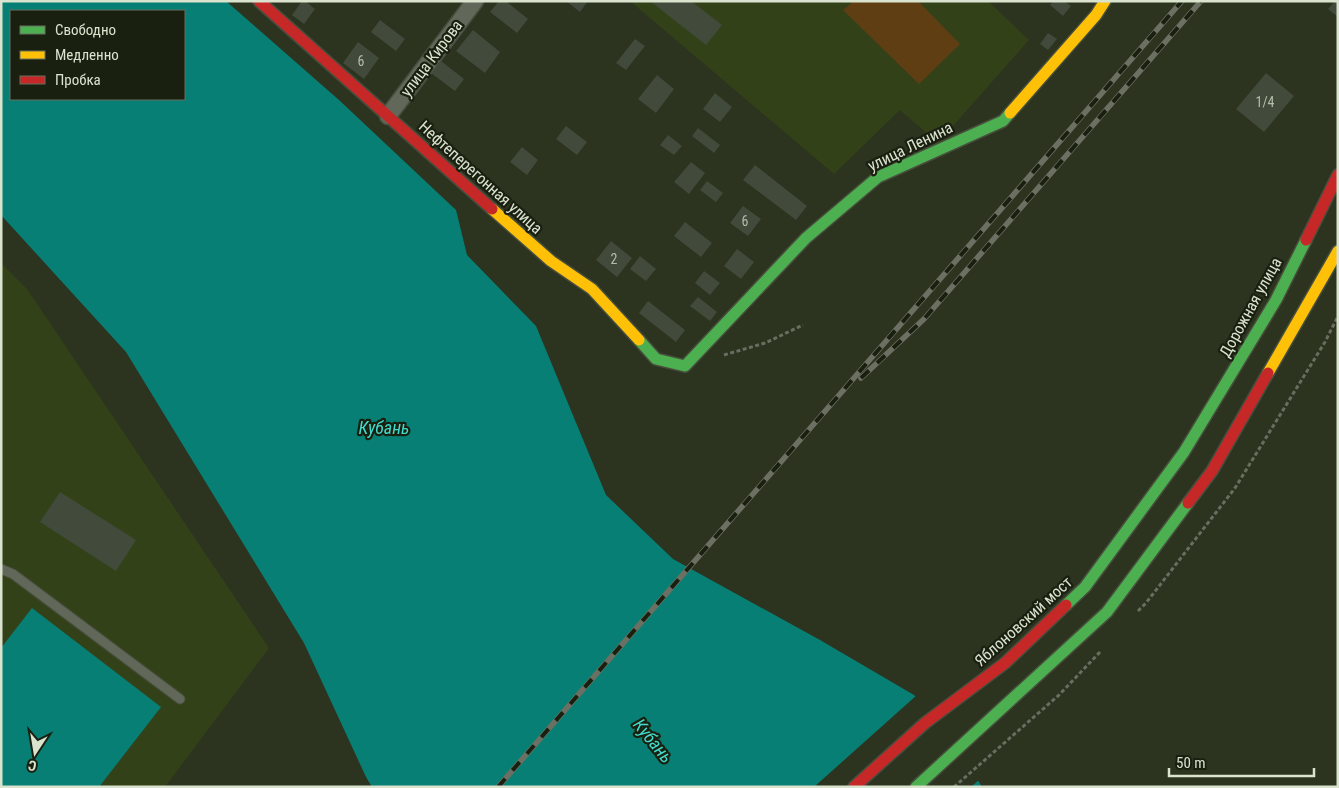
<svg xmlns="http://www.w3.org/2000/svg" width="1339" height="788" font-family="'Roboto Condensed',sans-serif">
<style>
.built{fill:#334118}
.green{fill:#5f3e14}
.water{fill:#087f74;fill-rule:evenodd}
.pier{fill:#2c331f}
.building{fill:#414a3b}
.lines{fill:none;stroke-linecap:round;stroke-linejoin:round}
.lane-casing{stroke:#474e3d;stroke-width:11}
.street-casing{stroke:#474e3d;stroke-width:19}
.fast-casing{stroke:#474e3d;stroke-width:14}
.slow-casing{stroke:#474e3d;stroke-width:14}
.jam-casing{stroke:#474e3d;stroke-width:14}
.path{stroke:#686e60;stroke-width:3;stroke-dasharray:4 2.5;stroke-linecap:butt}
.lane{stroke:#626859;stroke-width:9}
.street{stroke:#626859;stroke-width:16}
.fast{stroke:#4caf50;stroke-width:11}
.slow{stroke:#ffc107;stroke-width:11}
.jam{stroke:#c62828;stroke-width:11}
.rail-casing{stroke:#6c7063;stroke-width:5.5}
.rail{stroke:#1a2010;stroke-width:4;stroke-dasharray:11;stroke-linecap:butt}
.labels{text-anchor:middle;stroke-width:4.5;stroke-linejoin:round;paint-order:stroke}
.number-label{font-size:14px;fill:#b4bda9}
.street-label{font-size:16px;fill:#dae3ce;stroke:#1a2010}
.water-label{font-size:18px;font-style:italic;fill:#41dbcd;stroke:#1a2010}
</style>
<rect width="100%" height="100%" fill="#2c331f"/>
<g class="built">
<polygon points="630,1 988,1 1029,40 938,143 900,110 834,174"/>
<polygon points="1,263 27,289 269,648 165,787 1,787"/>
</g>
<polygon class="green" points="854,1 918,1 960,44 919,84 843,10"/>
<g class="water">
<path d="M 1,1 L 226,1 L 339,100 L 456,210 L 467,255 L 536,326 L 606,495 L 673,559 L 820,640 L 914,695 L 958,747 L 982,787 L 372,787 L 366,777 L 304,643 L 126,352 L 1,215 ZM 11,11 L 184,11 L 184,99 L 11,99 Z"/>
<polygon points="32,608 161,707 99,787 1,787 1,648"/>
</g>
<polygon class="pier" points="917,695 960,745 980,779 971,787 814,787"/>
<g class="building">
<polygon points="302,1 305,1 315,9 304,24 292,15"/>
<polygon points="499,1 506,1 528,19 517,33 490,12"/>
<polygon points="566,1 588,1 580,12"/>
<polygon points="650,1 691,1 722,25 706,45"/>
<polygon points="1053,1 1064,1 1071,6 1063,16 1050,5"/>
<polygon points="1335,1 1338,1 1338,17 1328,9"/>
<polygon points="380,20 405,39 396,51 371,32"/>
<polygon points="473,30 500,52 485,73 456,51"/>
<polygon points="1048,33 1057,39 1048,50 1040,44"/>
<polygon points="635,39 645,46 626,70 616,63"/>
<polygon points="358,42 379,58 364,79 343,63"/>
<polygon points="441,61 464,79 455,91 431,73"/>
<polygon points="1266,73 1294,96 1264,132 1236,109"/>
<polygon points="657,75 674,89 656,113 638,99"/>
<polygon points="715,93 732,107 720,122 703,109"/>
<polygon points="566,126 587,142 577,155 556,139"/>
<polygon points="698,128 720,145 714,153 692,136"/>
<polygon points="668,135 682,146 674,155 660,145"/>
<polygon points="522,147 538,160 527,175 510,162"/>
<polygon points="691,162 705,173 689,194 674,182"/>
<polygon points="755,165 807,206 796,220 743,180"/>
<polygon points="707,181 723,193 716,202 700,190"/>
<polygon points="743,206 761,219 748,236 730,223"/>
<polygon points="685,222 712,243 701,257 674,236"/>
<polygon points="611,241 632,258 617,277 596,260"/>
<polygon points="737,249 754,262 741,279 724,266"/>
<polygon points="640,256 656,269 646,281 630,269"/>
<polygon points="704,271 720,283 710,295 695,283"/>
<polygon points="698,297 717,312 710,321 690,306"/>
<polygon points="648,301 685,330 676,342 639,313"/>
<polygon points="60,492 136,540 116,571 40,522"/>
</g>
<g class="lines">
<g class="lane-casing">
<polyline id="lane" points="1,569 13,574 180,699"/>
</g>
<g class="street-casing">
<polyline id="street" points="388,116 475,1"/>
</g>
<g class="fast-casing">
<g id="fast">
<polyline points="639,340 656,359 685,366 806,238 878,177 1003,121 1010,113"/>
<polyline points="1066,605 1085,587 1184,452 1276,300 1306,240"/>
<polyline points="916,787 1107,612 1188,503"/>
</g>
</g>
<g class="slow-casing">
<g id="slow">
<polyline points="1010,113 1096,15 1105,1"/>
<polyline points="492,209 551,261 592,289 639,340"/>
<polyline points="1268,373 1338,251"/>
</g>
</g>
<g class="jam-casing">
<g id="jam">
<polyline points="259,1 492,209"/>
<polyline points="1306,240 1338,175"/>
<polyline points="1188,503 1212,471 1268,373"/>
<polyline points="854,787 925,723 1005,663 1066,605"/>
</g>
</g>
<g class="path">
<polyline points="724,355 765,343 803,325"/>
<polyline points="1138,611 1146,603 1235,488 1325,342 1338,316"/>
<polyline points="954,787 1059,695 1100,652"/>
</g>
<use href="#lane" class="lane"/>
<use href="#street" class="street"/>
<use href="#fast" class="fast"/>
<use href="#slow" class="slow"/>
<use href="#jam" class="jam"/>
<g class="rail-casing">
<g id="rail">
<polyline points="861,378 924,319 1201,1"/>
<polyline points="498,787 1182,1"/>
</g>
</g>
<use href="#rail" class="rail"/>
</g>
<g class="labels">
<g class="number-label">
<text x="361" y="66">6</text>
<text x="1265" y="107">1/4</text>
<text x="745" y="226">6</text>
<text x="614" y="264">2</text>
</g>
<g class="street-label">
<text transform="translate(431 58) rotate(-53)" y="6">улица Кирова</text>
<text transform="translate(910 146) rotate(-26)" y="6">улица Ленина</text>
<text transform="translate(481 177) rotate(42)" y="6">Нефтеперегонная улица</text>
<text transform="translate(1250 307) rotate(-61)" y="6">Дорожная улица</text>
<text transform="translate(1023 621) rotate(-42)" y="6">Яблоновский мост</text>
</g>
<g class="water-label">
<text x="384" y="434">Кубань</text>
<text transform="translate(653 741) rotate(51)" y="6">Кубань</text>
</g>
</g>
<rect width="1339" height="788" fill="none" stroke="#dae3ce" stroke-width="5"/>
<rect x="10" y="10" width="175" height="90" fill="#1a2010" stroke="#676e5c"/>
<rect x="20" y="26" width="25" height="8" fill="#4caf50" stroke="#676e5c"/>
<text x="55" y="35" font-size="15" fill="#dae3ce">Свободно</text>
<rect x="20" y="51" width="25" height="8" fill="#ffc107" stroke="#676e5c"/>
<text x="55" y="60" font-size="15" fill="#dae3ce">Медленно</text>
<rect x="20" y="76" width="25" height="8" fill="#c62828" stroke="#676e5c"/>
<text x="55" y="85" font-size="15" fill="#dae3ce">Пробка</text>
<g transform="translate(35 753) rotate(192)" stroke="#1a2010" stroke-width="4" paint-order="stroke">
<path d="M0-4L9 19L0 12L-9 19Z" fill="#dae3ce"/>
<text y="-8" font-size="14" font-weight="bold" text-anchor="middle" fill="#dae3ce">С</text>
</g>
<path d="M1169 768v8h145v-8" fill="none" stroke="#dae3ce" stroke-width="2.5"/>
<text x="1176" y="768" font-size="15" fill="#dae3ce" stroke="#1a2010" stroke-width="4" paint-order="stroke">50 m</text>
</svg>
